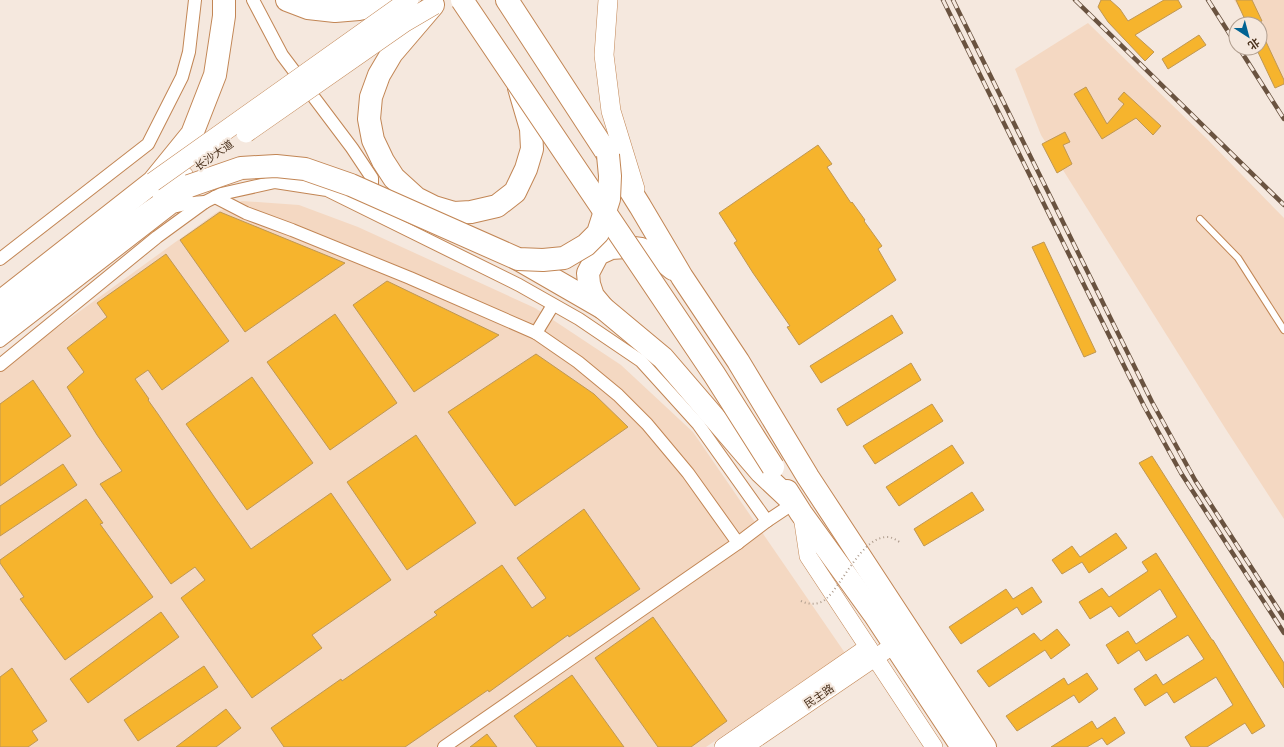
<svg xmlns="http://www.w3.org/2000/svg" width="1284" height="747" font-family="'Archivo Narrow','Noto Sans SC',sans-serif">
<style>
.built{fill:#f4d8c2}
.building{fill:#f6b42d;stroke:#bf9754}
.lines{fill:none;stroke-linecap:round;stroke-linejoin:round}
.lane-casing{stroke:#c28655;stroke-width:8}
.street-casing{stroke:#c28655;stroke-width:14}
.secondary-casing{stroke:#c28655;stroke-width:18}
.primary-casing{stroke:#c28655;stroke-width:20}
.highway-casing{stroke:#c28655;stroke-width:24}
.lane{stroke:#fff;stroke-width:6}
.street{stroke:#fff;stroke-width:12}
.secondary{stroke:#fff;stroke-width:17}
.primary{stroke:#fff;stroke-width:19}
.highway{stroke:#fff;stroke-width:22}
.rail-casing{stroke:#6a5340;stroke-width:4.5}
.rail{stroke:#f5e8de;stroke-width:3;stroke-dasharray:9;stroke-linecap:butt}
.primary-bridge-casing{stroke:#c28655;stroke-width:20;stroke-linecap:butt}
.highway-bridge-casing{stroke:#c28655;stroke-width:24;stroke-linecap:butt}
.path-bridge{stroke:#ad9b8c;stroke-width:2;stroke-dasharray:1 3;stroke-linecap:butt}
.primary-bridge{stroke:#fff;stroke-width:19}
.highway-bridge{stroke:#fff;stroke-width:22}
.labels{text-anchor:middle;stroke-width:4;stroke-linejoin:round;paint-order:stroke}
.street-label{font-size:11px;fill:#4a311c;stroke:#f5e8de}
</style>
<rect width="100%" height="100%" fill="#f5e8de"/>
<g class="built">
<polygon points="1234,0 1284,0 1284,80 1260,42 1260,24 1249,24"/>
<polygon points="1088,23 1207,139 1284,218 1284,519 1225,428 1041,135 1015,69"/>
<polygon points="242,201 299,205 358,227 535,308 621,365 693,432 845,653 706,747 0,747 0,369 217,212"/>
</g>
<g class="building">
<polygon points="1101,0 1110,0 1120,9 1128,21 1164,0 1178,0 1182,7 1135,35 1154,52 1145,61 1108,22 1098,7"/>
<polygon points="1236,0 1252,0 1262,21 1254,24 1247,24"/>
<polygon points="1260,29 1284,80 1284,84 1275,88 1256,48 1260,48"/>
<polygon points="1199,35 1206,45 1168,69 1162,59"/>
<polygon points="1086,87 1107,124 1124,104 1118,99 1124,92 1161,126 1153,135 1136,118 1102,139 1074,94"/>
<polygon points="1065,132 1070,142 1063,145 1072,164 1057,173 1042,144"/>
<polygon points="818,145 832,164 827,167 851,203 852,202 865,220 864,221 882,246 878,249 896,280 799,345 787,327 790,326 753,273 734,243 737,241 719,213"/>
<polygon points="220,212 345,263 245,332 180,240"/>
<polygon points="1044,242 1096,352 1084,357 1032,247"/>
<polygon points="166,254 229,341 162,390 148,370 135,379 149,399 148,400 158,414 215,498 251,549 331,493 391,580 312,635 322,648 252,698 181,598 205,580 195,567 171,584 100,484 122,471 97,435 67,387 84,372 67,348 107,317 97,303"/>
<polygon points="387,281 499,335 414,392 353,305"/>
<polygon points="335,314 397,403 330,450 267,362"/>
<polygon points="892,315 903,333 821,383 810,366"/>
<polygon points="536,354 594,394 628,427 515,506 448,412"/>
<polygon points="911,363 921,380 847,426 837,409"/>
<polygon points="252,377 313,463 247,510 186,424"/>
<polygon points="33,380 71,436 0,486 0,404"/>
<polygon points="932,404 943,421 875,464 863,446"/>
<polygon points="416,435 476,523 407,570 347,482"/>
<polygon points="952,445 964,463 899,506 886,487"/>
<polygon points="1152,456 1284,663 1284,688 1139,463"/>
<polygon points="63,464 77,485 0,536 0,506"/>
<polygon points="972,492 984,510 924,546 914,529"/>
<polygon points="86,499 103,523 100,524 153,597 65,660 20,599 24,597 0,563 0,560"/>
<polygon points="584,509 640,589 569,637 568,635 489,692 488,690 405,747 284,747 271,728 341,679 342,681 437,615 434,612 502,565 532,608 546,598 517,558"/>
<polygon points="1116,533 1127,548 1089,573 1082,562 1062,574 1052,560 1072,546 1080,557"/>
<polygon points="1156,553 1212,640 1213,640 1265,726 1252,734 1245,723 1207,747 1191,747 1185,737 1233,705 1216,677 1174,703 1167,692 1145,706 1134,689 1156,674 1163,685 1204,659 1188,635 1146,661 1139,650 1118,664 1106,645 1128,631 1136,644 1177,617 1160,589 1119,617 1111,606 1090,619 1079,602 1102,588 1109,597 1148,571 1142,562"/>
<polygon points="1032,587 1042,602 1022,615 1017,607 961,644 949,627 1006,589 1013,599"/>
<polygon points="161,612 179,637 88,703 70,679"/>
<polygon points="653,617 727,721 691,747 658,747 595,658"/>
<polygon points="1057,629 1070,645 1051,659 1045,650 989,687 977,671 1034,633 1041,641"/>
<polygon points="204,666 218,687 138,741 124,720"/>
<polygon points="12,668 47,721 32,731 38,740 28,747 0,747 0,677"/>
<polygon points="1087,673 1098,689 1079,703 1074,695 1017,731 1006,716 1064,678 1068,685"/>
<polygon points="572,675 624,747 537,747 514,716"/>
<polygon points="226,709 241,728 216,747 176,747"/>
<polygon points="1115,717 1125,733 1107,745 1102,738 1087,747 1051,747 1092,721 1097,729"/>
<polygon points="487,734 497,747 470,747"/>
</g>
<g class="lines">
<g class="lane-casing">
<polyline id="lane" points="1200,219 1238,258 1284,330"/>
</g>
<g class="street-casing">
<g id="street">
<polyline points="253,0 282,55 352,148 372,178 372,197"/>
<polyline points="215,197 246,213 292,230 410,278 536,333 578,362 618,395 647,424 688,473 738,543"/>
<polyline points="0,259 148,144 182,77 189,52 195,0"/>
<polyline points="536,333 553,305"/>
<polyline points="0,341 173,207 190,203 205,202"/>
<polyline points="0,365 157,237 205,202 221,194 275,182 327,190 519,285 579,319 641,361 698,424 767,521 794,503"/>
<polyline points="444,747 738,543 767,521"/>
</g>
</g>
<g class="secondary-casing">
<g id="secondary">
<polyline points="802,516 808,556 934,747"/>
<polyline points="723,747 868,647"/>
<polyline points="744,747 885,651"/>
</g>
</g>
<g class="primary-casing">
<g id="primary">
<polyline points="608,0 604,55 611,111 635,189"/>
<polyline points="162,194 184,176"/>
</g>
</g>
<g class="highway-casing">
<g id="highway">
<polyline points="287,0 308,8 335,11 359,9 383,4 395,0"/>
<polyline points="507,0 608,155 640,206 682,277 738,361 808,477 985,747"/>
<polyline points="433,5 392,53 379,75 371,97 369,119 373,140 383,161 394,178 416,198 434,207 454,213 471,212 497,206 515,192 526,169 532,149 531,129 519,88"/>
<polyline points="518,259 603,308 663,358 761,472 794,503"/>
<polyline points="0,302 153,182 192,134 215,75 224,16 224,0"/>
<polyline points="603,308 593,296 589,284 588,273 598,254 611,248 626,247 641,249 656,255 673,269"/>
<path d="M 0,325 C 36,300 69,272 104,245 C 132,224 161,205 189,186"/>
<polyline points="787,491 801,513 874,614 962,747"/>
</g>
</g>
<use href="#lane" class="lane"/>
<use href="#street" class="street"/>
<use href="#secondary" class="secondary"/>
<use href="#primary" class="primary"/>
<use href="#highway" class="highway"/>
<g class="rail-casing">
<g id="rail">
<polyline points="943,0 1144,406 1181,473 1284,633"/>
<polyline points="953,0 1152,402 1195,480 1284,618"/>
<polyline points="1075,0 1284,205"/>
<polyline points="1208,0 1236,44"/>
<polyline points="1239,48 1284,119"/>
</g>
</g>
<use href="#rail" class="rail"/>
<g class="primary-bridge-casing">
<g id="primary-bridge">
<polyline points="246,133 405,22 434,5"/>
<polyline points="153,182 409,0"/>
</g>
</g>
<g class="highway-bridge-casing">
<g id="highway-bridge">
<polyline points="462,0 714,374 773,467"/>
<polyline points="189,186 241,168 276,166 305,169 351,185 518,259 543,260 564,258 586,245 598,233 609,199 610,176 608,155"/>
</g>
</g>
<path class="path-bridge" d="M 801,601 C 809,605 819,605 826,599 C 843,584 862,536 888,537 C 892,537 898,541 901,543"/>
<use href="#primary-bridge" class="primary-bridge"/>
<use href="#highway-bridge" class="highway-bridge"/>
</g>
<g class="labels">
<g class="street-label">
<text transform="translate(214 155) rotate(-35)" y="4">长沙大道</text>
<text transform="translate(819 696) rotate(-34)" y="4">民主路</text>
</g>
</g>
<g transform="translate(1248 36) rotate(144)"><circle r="19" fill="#f5e8de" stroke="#b19f90"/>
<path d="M0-3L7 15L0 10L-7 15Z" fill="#016393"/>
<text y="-6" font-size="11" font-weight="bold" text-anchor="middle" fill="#4a311c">北</text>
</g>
</svg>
